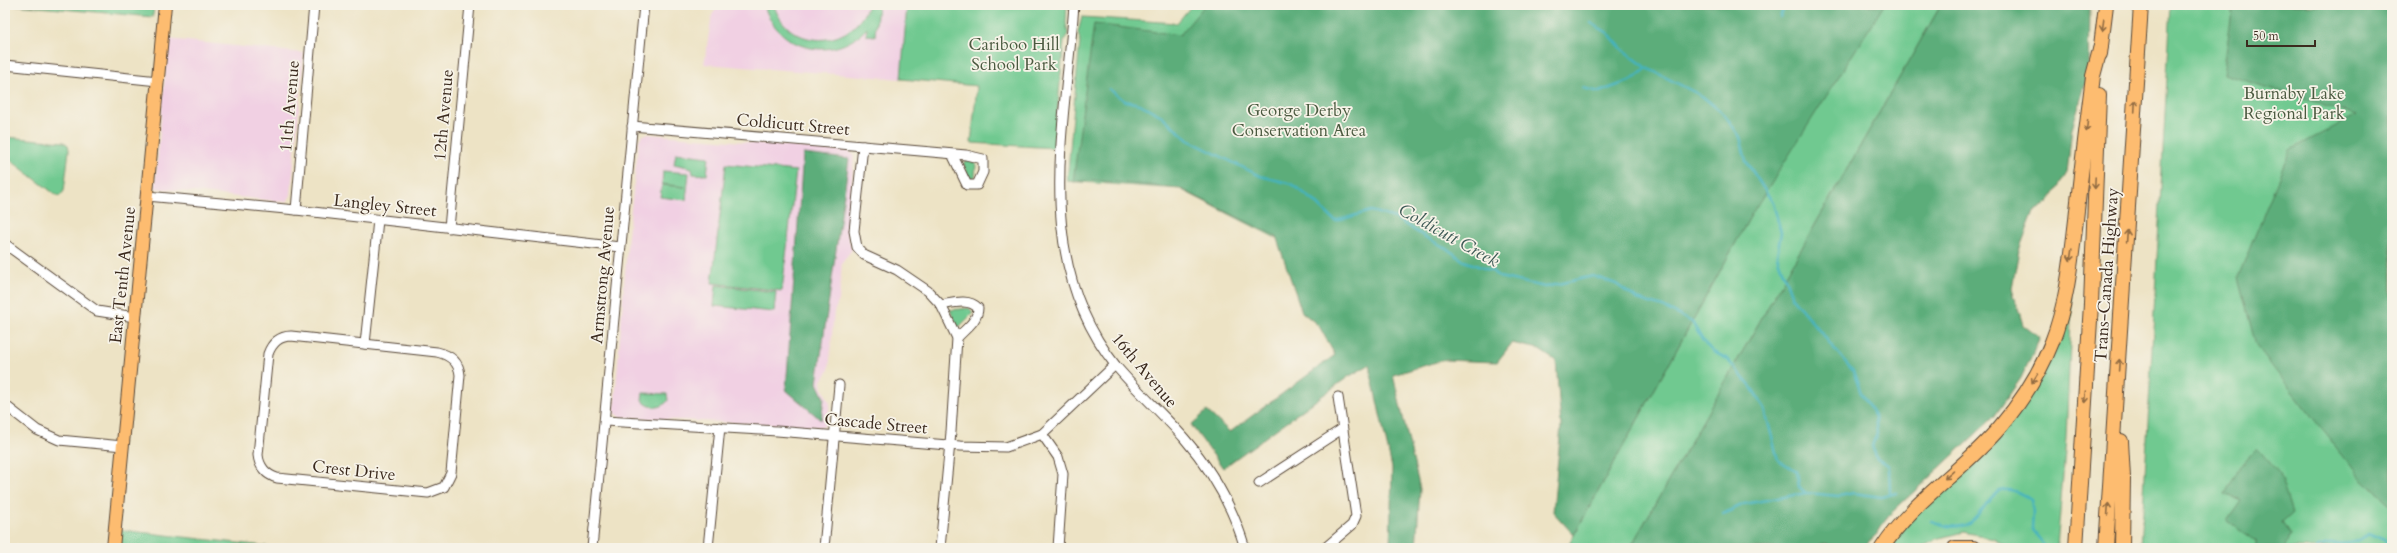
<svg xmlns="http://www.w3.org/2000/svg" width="2397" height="553" font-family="Cardo,serif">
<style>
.built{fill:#f1d0e3}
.green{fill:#70c990;stroke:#567a57}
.forest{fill:#5cad7a;stroke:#4c6c4c}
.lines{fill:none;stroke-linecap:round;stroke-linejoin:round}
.stream{stroke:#44b3bf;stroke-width:2.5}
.minor-casing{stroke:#564637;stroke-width:11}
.major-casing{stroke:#564637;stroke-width:14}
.highway-casing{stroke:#564637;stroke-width:16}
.minor{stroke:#fff;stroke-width:9}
.major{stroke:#fdbc70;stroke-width:12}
.highway{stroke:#fdbc70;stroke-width:14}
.oneway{stroke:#926c43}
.labels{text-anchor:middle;stroke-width:3.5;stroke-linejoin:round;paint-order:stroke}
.park-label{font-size:17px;fill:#4b5a40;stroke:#f7f3e8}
.street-label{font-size:17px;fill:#3b2a1e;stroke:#f7f3e8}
.water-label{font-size:18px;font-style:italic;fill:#3e5a56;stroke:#f7f3e8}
</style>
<rect width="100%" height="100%" fill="#f7f3e8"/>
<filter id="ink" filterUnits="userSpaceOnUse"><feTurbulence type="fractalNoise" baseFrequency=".025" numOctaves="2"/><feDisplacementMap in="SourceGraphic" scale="8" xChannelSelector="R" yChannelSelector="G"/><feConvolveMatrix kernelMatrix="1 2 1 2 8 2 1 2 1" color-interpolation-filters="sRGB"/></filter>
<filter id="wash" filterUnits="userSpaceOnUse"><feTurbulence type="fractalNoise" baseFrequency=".012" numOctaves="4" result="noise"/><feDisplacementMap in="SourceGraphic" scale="16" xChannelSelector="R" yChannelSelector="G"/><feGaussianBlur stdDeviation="0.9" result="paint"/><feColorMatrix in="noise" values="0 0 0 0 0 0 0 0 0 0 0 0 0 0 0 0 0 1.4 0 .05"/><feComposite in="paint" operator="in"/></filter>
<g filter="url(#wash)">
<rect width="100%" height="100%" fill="#ede3c5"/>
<g class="built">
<polygon points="719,5 907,5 901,79 704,64 712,15"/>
<polygon points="168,39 304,53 291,195 288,200 285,202 155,188"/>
<polygon points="648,134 849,151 854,155 848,235 852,250 842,262 839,300 834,312 829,370 822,381 823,389 830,403 827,423 823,427 620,417 614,413 628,235 639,140 643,135"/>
</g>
<g class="green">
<polygon points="15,5 154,5 153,17"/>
<path d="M 764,5 L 774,5 C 788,52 853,50 868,5 L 878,5 L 875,36 L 866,35 L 867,28 C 835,64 778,52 764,5 Z"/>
<polygon points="907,5 1067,5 1066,23 1068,34 1064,40 1054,148 971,143 977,86 901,79"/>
<polygon points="1192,5 1941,5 1630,548 1567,548 1751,215 1274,237 1180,189 1067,181 1080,41 1078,32 1082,17 1177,23"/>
<polygon points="2171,5 2392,5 2392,548 2141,548"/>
<polygon points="5,137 64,142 68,145 69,150 64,191 60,196 56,195 5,156"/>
<polygon points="676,153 709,157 707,175 693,174 692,168 674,164"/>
<polygon points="967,161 976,163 975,177 973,179 969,178 963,163"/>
<polygon points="726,164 796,171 782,291 712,283"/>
<polygon points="663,171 689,173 686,200 660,197 662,185 685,187 662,184"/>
<polygon points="716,285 776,292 774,312 714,306"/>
<polygon points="2072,296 2066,438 2057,548 2008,548 1994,538 1963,532 1936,539 1922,548 1887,548 1894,536 2010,420"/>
<polygon points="969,308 972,311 972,314 958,328 950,310"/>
<path d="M 643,393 L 667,394 L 668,400 C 662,410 649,409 642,400 Z"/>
<polygon points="121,530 282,548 120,548"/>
</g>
<g class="forest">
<polygon points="1205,5 1884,5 1751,215 1574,535 1553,512 1561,426 1556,361 1538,349 1512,343 1497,362 1443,360 1393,375 1420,489 1416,548 1390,548 1392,468 1369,365 1348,377 1223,468 1191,425 1207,411 1230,432 1335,355 1319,326 1302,312 1276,236 1179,188 1092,180 1073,182 1094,24 1180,35"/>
<polygon points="1941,5 2090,5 2089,72 2072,128 2067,173 2049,202 2034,211 2019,250 2012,288 2023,325 2040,338 2021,378 1994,417 1888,516 1877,534 1862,548 1820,544 1816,548 1630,548"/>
<polygon points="2233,5 2392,5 2392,506 2359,476 2256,346 2238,277 2290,150 2357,115 2223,74"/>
<polygon points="803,154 849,159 817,383 824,398 821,420 786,390"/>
<polygon points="2257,448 2279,473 2292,513 2282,522 2290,536 2284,548 2256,548 2256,542 2227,521 2241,501 2225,494 2240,466"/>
</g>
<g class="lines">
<g class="stream">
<polyline points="1780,17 1785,5"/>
<polyline points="1591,23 1608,33 1623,50 1647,68 1702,96 1725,115 1740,137 1746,161 1773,203 1781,232 1777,256 1792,298 1853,371 1861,393 1875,417 1877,433 1872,446 1877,459 1889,466 1890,493"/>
<polyline points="1583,88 1599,92 1632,80 1647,68"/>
<polyline points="1109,89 1125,101 1140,104 1162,116 1188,140 1260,176 1292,184 1313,200 1335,221 1371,211 1395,218 1425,237 1446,248 1464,261 1492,271 1499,277 1545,287 1593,276 1616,284 1637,299 1663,307 1692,322 1703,341 1713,352 1726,358 1751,387 1764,407 1778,460 1797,471 1799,487 1806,493 1839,496 1854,493 1881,497 1896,493"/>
<polyline points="1723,514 1744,504 1806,493"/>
<path d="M 1931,521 C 1940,524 1950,528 1961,526 C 1990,521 1986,468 2031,500 L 2033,512 L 2032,530 L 2047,548"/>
<path d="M 2316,548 C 2335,538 2352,551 2368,533 L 2384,540 L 2391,548"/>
</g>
</g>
</g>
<g filter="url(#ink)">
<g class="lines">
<g class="minor-casing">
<g id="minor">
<path d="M 1074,5 C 1065,129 1031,259 1116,366 C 1137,391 1162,413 1184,438 C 1212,470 1233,508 1245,548"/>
<polyline points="5,65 158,81"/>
<polyline points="632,126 966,155 983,159 983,172 977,185 967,185 952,154"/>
<polyline points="863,146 854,231 857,247 864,255 897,270 928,291 941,305 957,338 951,432 940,548"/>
<polyline points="147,196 296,210 620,247"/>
<polyline points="296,210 314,5"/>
<polyline points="449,228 470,5"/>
<polyline points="5,244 97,311 135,317"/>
<path d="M 941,305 C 953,303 969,298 978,308 C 978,321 965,329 957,338"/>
<path d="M 291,336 L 437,352 C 450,355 459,362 460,375 L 451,473 L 444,487 L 428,493 L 277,478 C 266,475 259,466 258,455 L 268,354 C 272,343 280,336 291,336 Z"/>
<polyline points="365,344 378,220"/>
<polyline points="5,405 37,430 59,440 123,446"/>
<polyline points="605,421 777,431 960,446 1006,447 1042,434 1115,365"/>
<polyline points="1042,434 1058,457 1063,474 1058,548"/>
<polyline points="1259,483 1342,429"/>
<polyline points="592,548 644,5"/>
<polyline points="708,548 720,427"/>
<polyline points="824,548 839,385"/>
<polyline points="1325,548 1352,525 1356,516 1338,397"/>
</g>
</g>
<g class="major-casing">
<polyline id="major" points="113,548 165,5"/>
</g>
<g class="highway-casing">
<g id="highway">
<polyline points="2100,54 2106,5"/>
<polyline points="2121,441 2123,478 2122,548"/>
<path d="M 1882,548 C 1913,500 1963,471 2000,427 C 2022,401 2040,373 2052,342 C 2067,304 2071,261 2076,220 C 2081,172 2087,124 2093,76 L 2101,46"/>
<polyline points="1955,548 1973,548"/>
<polyline points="2076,548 2091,304 2099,95"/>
<polyline points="2106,548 2141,5"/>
</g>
</g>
<use href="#minor" class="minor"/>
<use href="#major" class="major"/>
<use href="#highway" class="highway"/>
</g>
<defs><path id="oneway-shaft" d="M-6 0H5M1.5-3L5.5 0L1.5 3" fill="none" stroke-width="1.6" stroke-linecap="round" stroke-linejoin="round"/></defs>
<g class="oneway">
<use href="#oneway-shaft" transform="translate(2103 25) rotate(98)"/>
<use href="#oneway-shaft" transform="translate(2135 106) rotate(-87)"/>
<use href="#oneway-shaft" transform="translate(2087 126) rotate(96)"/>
<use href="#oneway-shaft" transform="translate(2095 183) rotate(92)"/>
<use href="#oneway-shaft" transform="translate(2127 236) rotate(-86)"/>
<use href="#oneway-shaft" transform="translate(2071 255) rotate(98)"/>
<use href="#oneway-shaft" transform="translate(2119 365) rotate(-86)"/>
<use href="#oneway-shaft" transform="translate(2035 378) rotate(122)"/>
<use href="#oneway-shaft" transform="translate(2085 397) rotate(93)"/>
<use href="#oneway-shaft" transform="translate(1949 475) rotate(139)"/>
<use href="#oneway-shaft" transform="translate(2108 509) rotate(-86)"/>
</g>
</g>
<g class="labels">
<g class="park-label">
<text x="1014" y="50">Cariboo Hill<tspan x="1014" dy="20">School Park</tspan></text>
<text x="2294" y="99">Burnaby Lake<tspan x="2294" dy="20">Regional Park</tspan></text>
<text x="1299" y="116">George Derby<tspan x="1299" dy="20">Conservation Area</tspan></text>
</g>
<g class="street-label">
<text transform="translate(289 106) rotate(-85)" y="6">11th Avenue</text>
<text transform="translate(443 115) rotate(-85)" y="6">12th Avenue</text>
<text transform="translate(793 124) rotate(5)" y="6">Coldicutt Street</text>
<text transform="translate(385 205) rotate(6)" y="6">Langley Street</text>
<text transform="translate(122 275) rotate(-84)" y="6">East Tenth Avenue</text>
<text transform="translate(602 275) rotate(-85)" y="6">Armstrong Avenue</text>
<text transform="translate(2106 275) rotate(-86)" y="6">Trans-Canada Highway</text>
<text transform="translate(1145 370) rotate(50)" y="6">16th Avenue</text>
<text transform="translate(876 423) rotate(5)" y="6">Cascade Street</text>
<text transform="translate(354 470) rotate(6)" y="6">Crest Drive</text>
</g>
<g class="water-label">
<text transform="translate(1449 235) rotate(29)" y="6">Coldicutt Creek</text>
</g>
</g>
<rect width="2397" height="553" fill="none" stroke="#f7f3e8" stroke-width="20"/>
<path d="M2247 40v6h68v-6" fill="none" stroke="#3b2a1e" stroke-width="2"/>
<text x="2253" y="40" font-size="12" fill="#3b2a1e" stroke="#f7f3e8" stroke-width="3" paint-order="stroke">50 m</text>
</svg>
